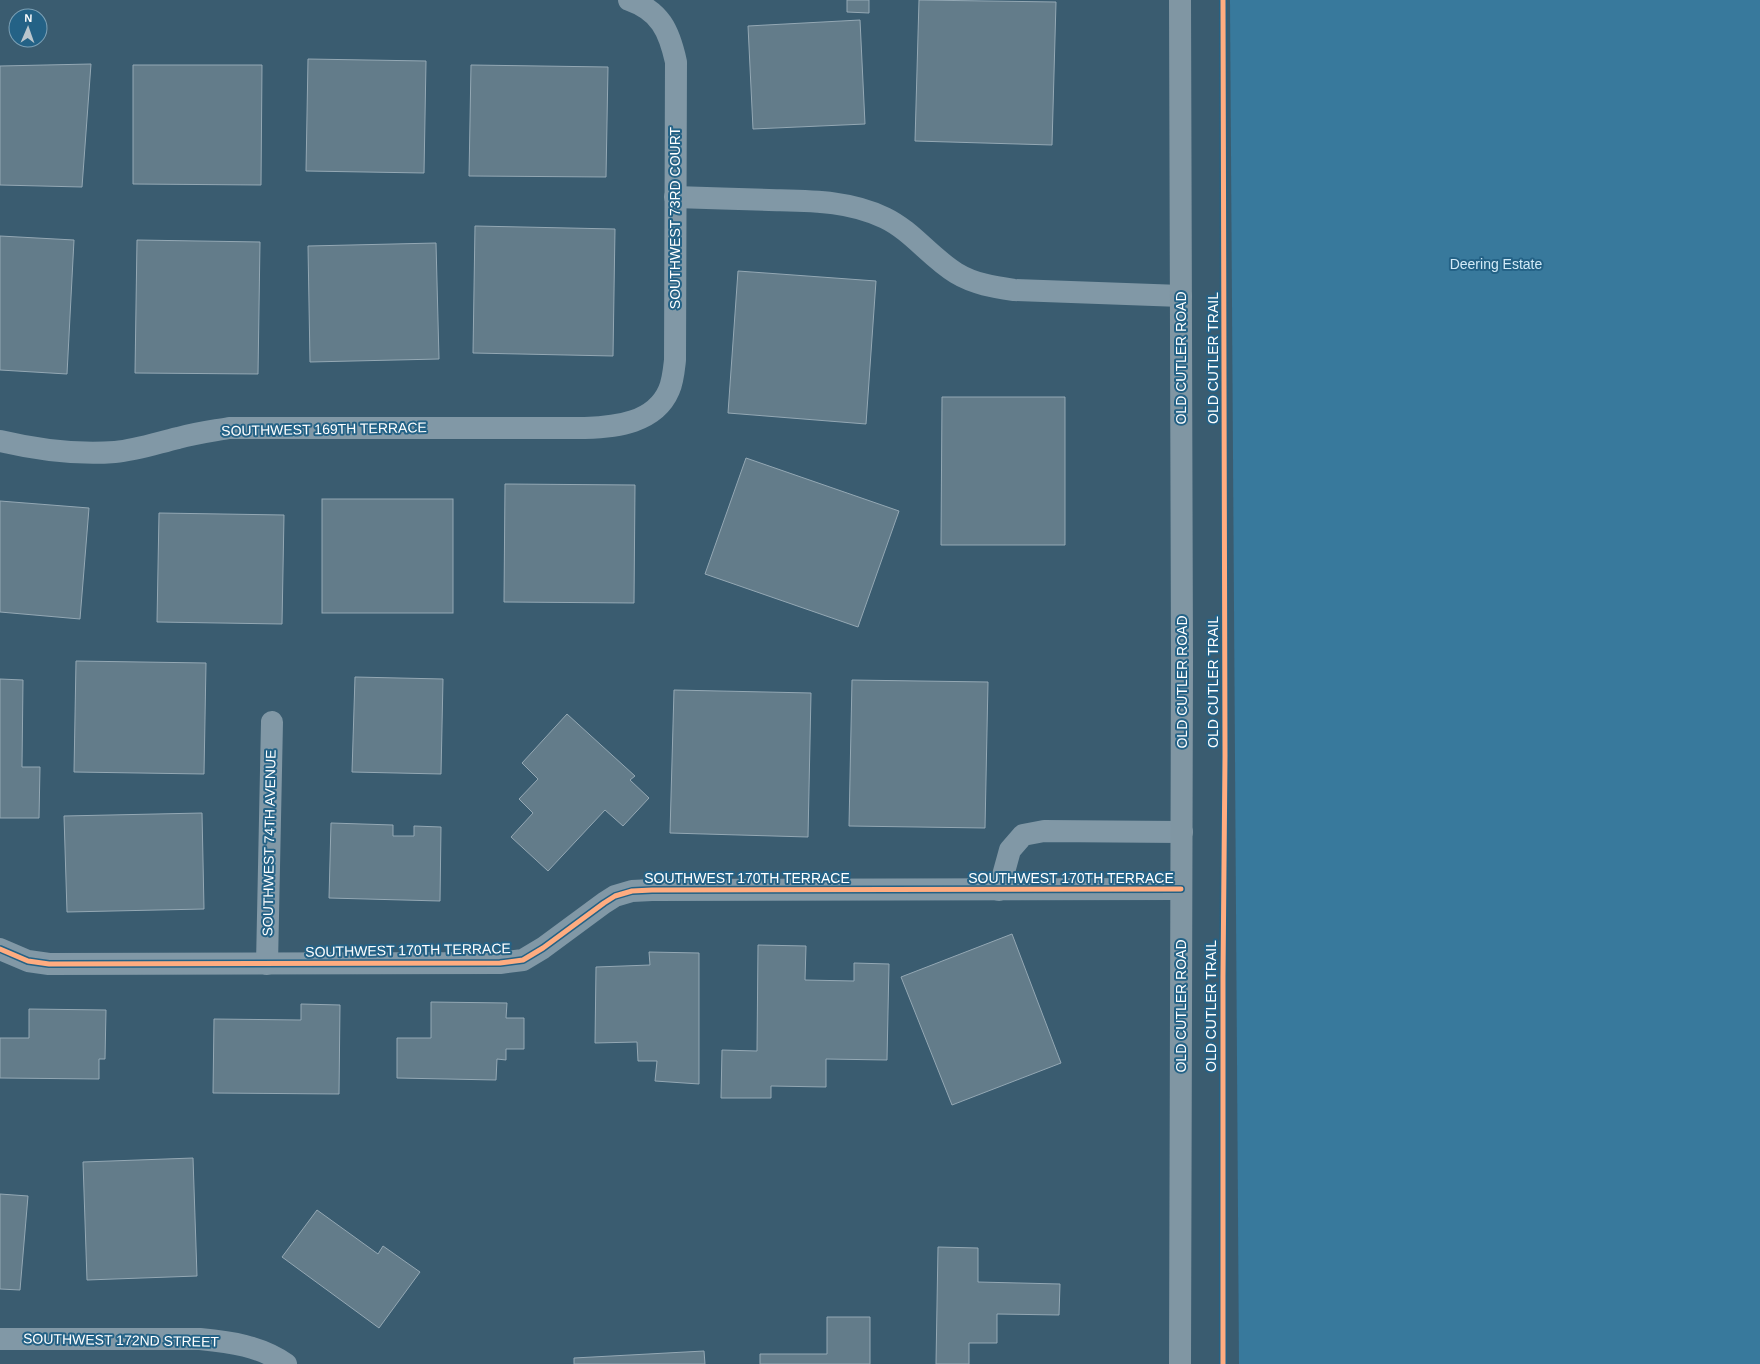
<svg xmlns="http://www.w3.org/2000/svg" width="1760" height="1364" font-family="Helvetica,sans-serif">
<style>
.green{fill:#38799c}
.building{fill:#637c8a;stroke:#94a8b4}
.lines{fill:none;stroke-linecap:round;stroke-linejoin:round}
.minor{stroke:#8198a6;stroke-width:22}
.major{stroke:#8096a3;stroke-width:22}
.cycleway-casing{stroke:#246286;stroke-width:8}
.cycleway{stroke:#ffac80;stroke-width:5}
.labels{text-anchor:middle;stroke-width:4;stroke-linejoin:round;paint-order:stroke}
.street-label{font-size:14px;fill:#fff;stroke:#246286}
.park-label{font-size:14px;fill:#d2eaf7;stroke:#246286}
</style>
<rect width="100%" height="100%" fill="#3a5c70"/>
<polygon class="green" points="1230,0 1760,0 1760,1364 1239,1364"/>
<g class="building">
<polygon points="847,0 869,0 869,13 847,12"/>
<polygon points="919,0 1056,2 1052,145 915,141"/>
<polygon points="860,20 865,124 753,129 748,26"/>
<polygon points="308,59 426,61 424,173 306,171"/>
<polygon points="91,64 82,187 0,185 0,66"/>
<polygon points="133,65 262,65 261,185 133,184"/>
<polygon points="471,65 608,67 606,177 469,176"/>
<polygon points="475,226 615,229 613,356 473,353"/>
<polygon points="0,236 74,240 67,374 0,370"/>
<polygon points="137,240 260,242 258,374 135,373"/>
<polygon points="436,243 439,359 310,362 308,246"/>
<polygon points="738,271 876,281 866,424 728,413"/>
<polygon points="942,397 1065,397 1065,545 941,545"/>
<polygon points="746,458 899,511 858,627 705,574"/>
<polygon points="505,484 635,485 634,603 504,602"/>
<rect x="322" y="499" width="131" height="114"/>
<polygon points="0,501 89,508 80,619 0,612"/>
<polygon points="159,513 284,515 282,624 157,622"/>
<polygon points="76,661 206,663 204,774 74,772"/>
<polygon points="355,677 443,679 441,774 352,772"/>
<polygon points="0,679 23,680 22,767 40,767 39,818 0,818"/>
<polygon points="852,680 988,682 985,828 849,826"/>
<polygon points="674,690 811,693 808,837 670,833"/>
<polygon points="567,714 635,776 630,780 649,798 623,826 605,810 548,871 511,837 533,813 519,799 538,779 522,763"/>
<polygon points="202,813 204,909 67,912 64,816"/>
<polygon points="331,823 393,825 393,836 414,836 414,826 441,827 440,901 329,898"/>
<polygon points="1012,934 1061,1063 952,1105 901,977"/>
<polygon points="758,945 806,946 805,980 854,981 854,963 889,964 887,1060 826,1059 826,1087 771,1086 771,1098 721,1098 722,1050 757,1051"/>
<polygon points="649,952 699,953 699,1084 655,1081 657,1061 638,1061 637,1042 595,1043 596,967 650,965"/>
<polygon points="431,1002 507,1003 506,1018 524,1018 524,1049 506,1049 506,1060 497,1059 496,1080 397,1078 397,1038 431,1038"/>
<polygon points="301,1004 340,1005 339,1094 213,1093 214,1019 301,1020"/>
<polygon points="29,1009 106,1010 105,1059 99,1059 99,1079 0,1078 0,1038 29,1038"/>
<polygon points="193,1158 197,1276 87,1280 83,1162"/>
<polygon points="0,1194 28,1196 20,1290 0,1289"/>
<polygon points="317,1210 378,1254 383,1246 420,1272 379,1328 282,1257"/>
<polygon points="938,1247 978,1248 978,1282 1060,1284 1059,1315 997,1314 997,1343 969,1343 969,1364 936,1364"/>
<polygon points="827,1317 870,1317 870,1364 760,1364 760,1354 827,1354"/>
<polygon points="704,1351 705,1364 574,1364 574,1358"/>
</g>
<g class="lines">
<g class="minor">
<path d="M 675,197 C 706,198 738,199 769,200 C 808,201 849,200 885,218 C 912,231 930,257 956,273 C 974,284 994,287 1014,290 L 1181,296"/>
<path d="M 0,441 C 38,450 76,455 115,452 C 137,450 157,443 178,438 C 195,433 212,431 229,428 L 585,428 C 616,427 655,423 669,390 C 673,381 674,369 675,360 L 676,62 C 669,30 660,11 629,0"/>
<polyline points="999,890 1010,850 1023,835 1044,831 1182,832"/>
<polyline points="0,949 28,961 49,964 500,963 523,960 543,948 604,903 615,896 632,891 652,890 1181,889"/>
<polyline points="267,964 272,722"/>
<path d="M 0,1339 L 200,1339 C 231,1342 260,1346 286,1364"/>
</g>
<polyline class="major" points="1180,0 1182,662 1180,1364"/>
<g class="cycleway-casing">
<g id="cycleway">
<polyline points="1223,0 1225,756 1223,977 1223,1364"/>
<polyline points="0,949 28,961 49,964 500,963 523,960 543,948 604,903 615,896 632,891 652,890 1181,889"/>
</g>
</g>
<use href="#cycleway" class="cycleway"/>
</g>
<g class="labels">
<g class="street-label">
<text transform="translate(675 218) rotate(-90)" y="5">SOUTHWEST 73RD COURT</text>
<text transform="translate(1181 358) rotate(-90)" y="5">OLD CUTLER ROAD</text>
<text transform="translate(1213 358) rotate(-90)" y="5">OLD CUTLER TRAIL</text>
<text transform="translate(324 429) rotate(-1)" y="5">SOUTHWEST 169TH TERRACE</text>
<text transform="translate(1182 682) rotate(-90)" y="5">OLD CUTLER ROAD</text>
<text transform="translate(1213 682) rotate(-90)" y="5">OLD CUTLER TRAIL</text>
<text transform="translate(269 843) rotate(-89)" y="5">SOUTHWEST 74TH AVENUE</text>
<text x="747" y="883">SOUTHWEST 170TH TERRACE</text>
<text x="1071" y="883">SOUTHWEST 170TH TERRACE</text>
<text transform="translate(408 950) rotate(-1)" y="5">SOUTHWEST 170TH TERRACE</text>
<text transform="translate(1181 1006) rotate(-90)" y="5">OLD CUTLER ROAD</text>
<text transform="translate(1211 1006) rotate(-90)" y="5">OLD CUTLER TRAIL</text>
<text transform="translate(121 1340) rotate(1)" y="5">SOUTHWEST 172ND STREET</text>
</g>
<g class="park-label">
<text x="1496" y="269">Deering Estate</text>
</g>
</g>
<g transform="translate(28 28) rotate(2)"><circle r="19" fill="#246286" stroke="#7ca1b6"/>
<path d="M0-3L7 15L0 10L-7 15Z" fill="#bac6cd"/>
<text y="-6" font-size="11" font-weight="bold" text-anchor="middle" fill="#ffffff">N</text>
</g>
</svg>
